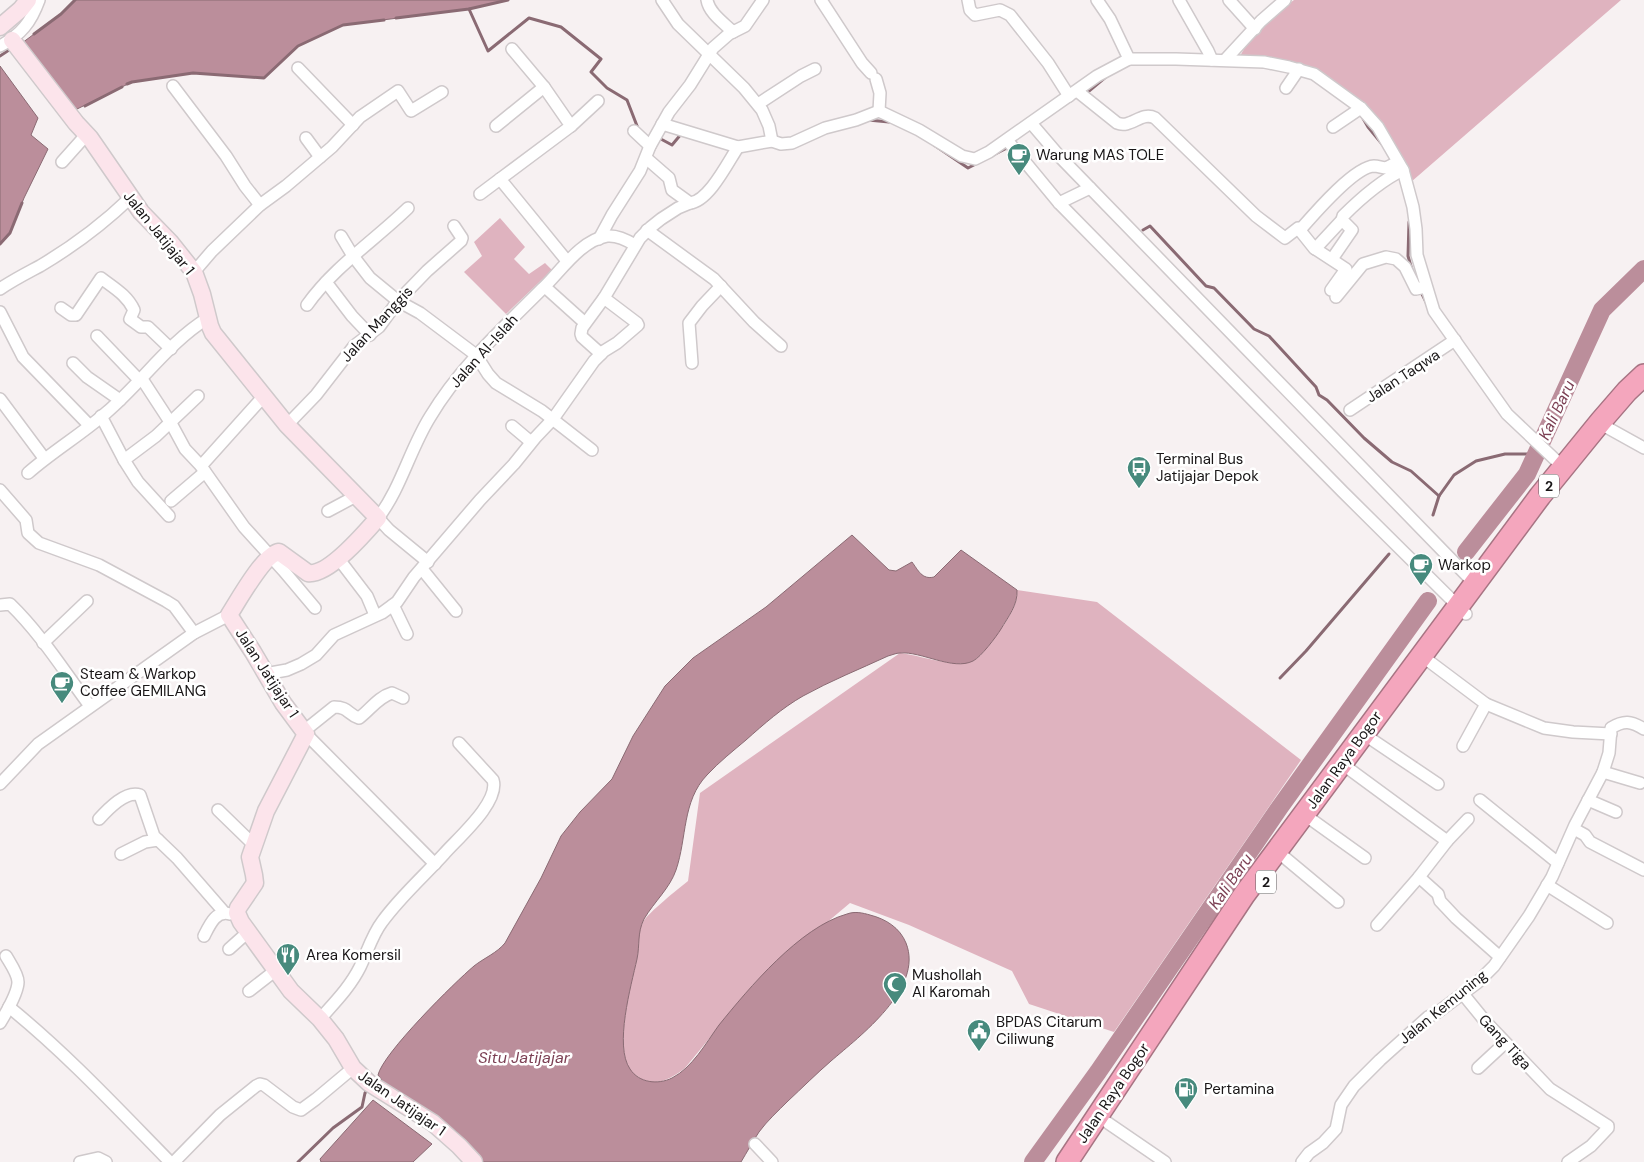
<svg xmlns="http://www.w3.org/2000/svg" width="1644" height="1162" font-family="'DM Sans',sans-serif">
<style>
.green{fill:#dfb3bf}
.water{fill:#bb8e9b;stroke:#8a6a73}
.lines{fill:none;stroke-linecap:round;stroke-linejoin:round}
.stream{stroke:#8a6a73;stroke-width:3}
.river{stroke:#bb8e9b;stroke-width:18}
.street-casing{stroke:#cfc9cb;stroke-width:14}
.secondary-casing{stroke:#cfc9cb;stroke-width:19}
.highway-casing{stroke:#a77483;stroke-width:24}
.street{stroke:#fff;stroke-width:11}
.secondary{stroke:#fce4eb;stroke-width:16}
.highway{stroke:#f4a6bd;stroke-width:21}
.labels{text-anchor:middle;stroke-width:5;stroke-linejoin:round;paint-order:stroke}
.shield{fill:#fff;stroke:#5e5c5d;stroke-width:1}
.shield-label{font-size:14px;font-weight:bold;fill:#191617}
.poi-label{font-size:15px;fill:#191617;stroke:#fff;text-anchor:start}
.street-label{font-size:15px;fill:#191617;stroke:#fff}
.water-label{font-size:16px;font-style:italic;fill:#7c4054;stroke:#fff}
</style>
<rect width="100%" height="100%" fill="#f7f1f2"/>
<g class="green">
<path d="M 1294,0 L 1621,0 L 1411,182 L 1402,160 L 1329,79 L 1239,58 C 1252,33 1272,16 1294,0 Z"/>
<polygon points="500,218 525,247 514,259 529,274 545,263 552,270 506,314 464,272 482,256 474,242"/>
<path d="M 1017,590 L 1097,602 L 1301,760 L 1114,1032 L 1029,1004 L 1012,971 L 909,925 L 850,903 L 755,983 L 685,1068 C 672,1078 656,1088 640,1078 C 635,1075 629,1071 627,1065 C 617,1039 630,987 637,959 C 640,947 636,934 643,922 C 648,913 678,889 688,881 L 700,793 L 900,653 C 919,655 957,669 973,661 C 982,657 997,634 1003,626 C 1010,615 1018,604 1017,590 Z"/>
</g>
<g class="water">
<polygon points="75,0 508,0 469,9 343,25 298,46 264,78 193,73 132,82 73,111 22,43 61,14"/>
<polygon points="0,66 38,118 31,135 48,149 24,198 10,233 0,244"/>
<path d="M 852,535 L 889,570 L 896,571 L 912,562 C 918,570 922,580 934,577 L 961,550 L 1017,590 C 1018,605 1008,617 1001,629 C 996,637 981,657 973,661 C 953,671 921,651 900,653 C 896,653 892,655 888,656 C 860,669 830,681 803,696 C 782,708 764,724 746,740 C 733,751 719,762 707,775 C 682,801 687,838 676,870 C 670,888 654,902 644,919 C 637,933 640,945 637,959 C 631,986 614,1046 630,1069 C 639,1083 658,1085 672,1078 C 692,1068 706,1043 719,1025 C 749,988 800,927 847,914 C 855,911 863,913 870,915 C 886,919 900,928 906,943 C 924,988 860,1036 831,1061 C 816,1074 802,1088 788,1101 C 778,1111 767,1121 759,1132 C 753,1141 747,1152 741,1162 L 483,1162 L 457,1132 L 387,1087 L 378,1075 C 383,1053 455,982 474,966 C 484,958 497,953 505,943 L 541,878 L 561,836 L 580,812 L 612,779 L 633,736 L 665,686 L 693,658 L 766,607 Z"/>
<polygon points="373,1100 432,1144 413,1162 321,1162 320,1159"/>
</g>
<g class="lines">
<g class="stream">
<polyline points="469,9 488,51 529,18 561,27 601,59 591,72 607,88 627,100 639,131"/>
<polyline points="396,18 469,9 508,0"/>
<polyline points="34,34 61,14 75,0"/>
<polyline points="0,56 12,48"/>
<polyline points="127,84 132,82 193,73 264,78 298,46 343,25 384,20"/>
<polyline points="1089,91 1107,76"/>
<polyline points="85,106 122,87"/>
<polyline points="1361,115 1368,127 1382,144"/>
<polyline points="868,120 889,122"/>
<polyline points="659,138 672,145 682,133 683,134"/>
<polyline points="934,145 968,168 1005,149"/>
<polyline points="1409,222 1408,256 1412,270"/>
<polyline points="1143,230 1150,226 1206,286 1214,288 1254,329 1269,336 1316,387 1319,395 1327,400 1364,438 1392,462 1411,471 1439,496"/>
<polyline points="0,244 10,233 22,203"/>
<polyline points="1420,290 1427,304"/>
<polyline points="1433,515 1439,496 1454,475 1476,461 1505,454 1529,454 1535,456"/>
<polyline points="1280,678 1306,651 1389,554"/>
<polyline points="298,1162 333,1128 362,1107 365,1093 369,1088"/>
</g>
<g class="river">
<polyline points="1466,552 1527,474 1602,310 1644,269"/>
<polyline points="1033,1162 1098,1072 1280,807 1428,601"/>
</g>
<g class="street-casing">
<g id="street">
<polyline points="662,0 678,24 744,88 762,110 769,126 772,141"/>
<path d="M 707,0 C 709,13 724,23 733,32"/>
<polyline points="821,0 862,63 871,73"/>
<polyline points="968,0 970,10 975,15 1000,10 1010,15 1048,63 1069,96"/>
<polyline points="1097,0 1110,19 1129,59"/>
<polyline points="1179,0 1208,51 1212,60"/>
<polyline points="1229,0 1255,29"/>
<path d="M 0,46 C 21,35 31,22 39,0"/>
<polyline points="512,49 544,87 571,126 500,179 567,261"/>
<polyline points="1225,60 1261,21 1285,0"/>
<polyline points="298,68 353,125"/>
<polyline points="876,79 880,93 879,111"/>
<polyline points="173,86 226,156 245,186 260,205"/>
<polyline points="1286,88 1299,69"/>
<path d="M 1077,91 L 1117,123 C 1131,129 1141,111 1155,118 L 1256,216 L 1285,238 L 1298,228 L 1314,248 L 1346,269 L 1331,290"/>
<polyline points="758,104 801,76 815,69"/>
<polyline points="1031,123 1061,158 1477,586"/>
<polyline points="662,124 738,147 772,141 781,144 792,143 825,128 856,120 879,111 919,130 962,156 975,159 989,152 1097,76 1129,59 1176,59 1264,62 1289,67 1314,74 1361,108 1378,127 1403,170 1413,207 1416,229 1417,255 1434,311 1507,414 1563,467"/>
<polyline points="496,126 544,87"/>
<polyline points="571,126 598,101"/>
<polyline points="1333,127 1361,108"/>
<polyline points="634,131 650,146"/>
<polyline points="306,138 320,157"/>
<polyline points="1007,140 1059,203 1343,492 1466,614"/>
<path d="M 646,158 L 669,178 L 672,190 L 690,203 C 709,201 728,162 738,147"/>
<polyline points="62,162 87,134"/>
<polyline points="480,194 500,179"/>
<polyline points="1059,203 1090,188"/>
<polyline points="647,230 714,279 754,322 781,346"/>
<path d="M 1300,230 C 1314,214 1354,167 1374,166 C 1378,166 1383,168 1386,168 L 1398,162"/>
<polyline points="341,236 353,256 370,278 398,301 420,313 476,355 488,374 496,383 542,411 592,450"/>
<polyline points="599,239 612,215 640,171 650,146 669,112 690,85 713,48 729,34 745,26 763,0"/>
<polyline points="1315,249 1342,220"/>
<path d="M 1332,259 L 1352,230 L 1342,220 L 1343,216 C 1361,198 1380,181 1403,170"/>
<polyline points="194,272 212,251 260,205 286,186 332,147 360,117 398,91 411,111 442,92"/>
<polyline points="326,282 352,316 370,335"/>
<polyline points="545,287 585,323"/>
<path d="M 0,289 C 13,280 27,273 40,266 C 72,247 103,224 130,198"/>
<polyline points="1336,297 1363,264 1386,257 1396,259 1405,267 1416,289 1426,287"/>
<path d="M 307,305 C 334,267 375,240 408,208"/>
<path d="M 61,308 L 71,315 L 76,315 L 101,278 C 114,288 127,295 134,310 L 130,319 L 141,327 L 148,327 L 171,349"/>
<polyline points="0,312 23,357 89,425"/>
<polyline points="97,336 140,381"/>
<polyline points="601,354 582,337 581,334 582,328 604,298 640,238 651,227 661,219 678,208 690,203"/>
<polyline points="73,363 87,377 120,400"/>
<polyline points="692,363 689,323 702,306 721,286"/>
<polyline points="142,379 172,425 185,449 201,466 244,527 283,570 315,608"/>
<polyline points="0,399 44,458"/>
<polyline points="1350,410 1455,340"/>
<polyline points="101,416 124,460 138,482 169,516"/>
<polyline points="287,425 316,395 354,346 379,327 398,301 427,271 461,241 462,238 454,226"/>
<polyline points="512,426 531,442"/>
<polyline points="1608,428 1644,448"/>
<polyline points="124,460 156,436 198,396"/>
<polyline points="201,466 263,397"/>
<path d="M 28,473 C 53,451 82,434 107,412 C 142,382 169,342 208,318"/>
<polyline points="0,490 26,520 28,533 39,543 99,565 166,601 174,606 194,633"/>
<polyline points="171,501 205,472"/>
<polyline points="328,511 356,496"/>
<polyline points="338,558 367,596 375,615"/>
<path d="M 428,562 L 389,530 L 378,518 C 401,488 410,449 430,417 C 460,367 502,329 543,288 C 560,272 581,240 607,236 C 617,235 627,240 635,245"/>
<polyline points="422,569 456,611"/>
<path d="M 0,605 L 10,604 C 41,634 64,671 90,706"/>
<polyline points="393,605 407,634"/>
<polyline points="43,643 87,601"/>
<polyline points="1430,662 1486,704 1544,728 1573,732 1611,734"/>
<polyline points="265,674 287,670 301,664 316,655 334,635 382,613 397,602 414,577 480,500 514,464 535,438 553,419 594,361 604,351 617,343 638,325 637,323 604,298"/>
<path d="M 304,731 L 334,707 C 349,707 347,714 359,718 C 370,710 378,697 392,693 L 403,698"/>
<polyline points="306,734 435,864"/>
<polyline points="1371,739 1438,784"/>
<polyline points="1463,746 1486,704"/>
<polyline points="1341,763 1447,841 1419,877"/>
<polyline points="1603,772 1640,783"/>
<polyline points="0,784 38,744 194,633 229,615"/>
<polyline points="1480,800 1558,863"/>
<polyline points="1588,800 1616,812"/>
<polyline points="218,810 254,845"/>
<path d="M 99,819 C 108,809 126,790 140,795 L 154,836 L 177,858 L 224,912"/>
<polyline points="1312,820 1365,858"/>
<polyline points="1574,829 1585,835 1590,842 1644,870"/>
<polyline points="1447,841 1468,819"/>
<polyline points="121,854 145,842 158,840"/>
<polyline points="1284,857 1338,902"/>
<polyline points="1547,885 1607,923"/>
<polyline points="1377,925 1419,877 1438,894 1440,901 1456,918 1500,957"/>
<path d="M 204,936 C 210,924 216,910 230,914"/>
<polyline points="229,949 248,932"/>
<polyline points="249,991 276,970"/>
<polyline points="1463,994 1485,1021 1550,1089 1608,1126 1608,1128 1591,1146 1568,1162"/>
<path d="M 9,1007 C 67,1054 118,1109 170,1162"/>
<path d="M 320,1019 C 335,1002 350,987 360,967 C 367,953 372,935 382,922 C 400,897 423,877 444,854 C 458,838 500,802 493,780 L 459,743"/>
<path d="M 0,1023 C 6,1013 18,993 18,982 C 18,974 10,963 6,956"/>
<polyline points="1478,1068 1505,1043"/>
<polyline points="1108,1123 1165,1162"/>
<polyline points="755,1144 772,1162"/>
<polyline points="80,1162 98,1158 106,1162"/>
<polyline points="174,1162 220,1115 256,1086 260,1084 264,1085 293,1107 301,1110 316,1099 353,1068"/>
<path d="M 1302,1162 L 1309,1153 L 1323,1143 L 1336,1129 L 1341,1105 L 1354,1086 L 1380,1060 L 1428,1017 L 1438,1012 L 1477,983 L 1494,966 L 1529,916 L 1552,877 L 1575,825 L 1603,772 L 1609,753 L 1611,728 C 1624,720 1631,721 1644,729"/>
</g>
</g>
<g class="secondary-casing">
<g id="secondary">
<polyline points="0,27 21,9 28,0"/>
<path d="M 12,40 L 76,123 L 90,138 L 141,212 L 170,242 L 194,272 L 202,294 L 210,326 L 213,333 L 287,425 L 378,518 C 365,533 328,576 308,573 L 279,552 C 264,554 238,601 229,615 L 253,652 L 283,703 L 306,734 L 266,811 L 250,857 L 254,875 L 255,883 L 238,908 L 237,913 L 241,922 L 291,991 L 320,1019 L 336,1039 L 353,1068 L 369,1083 L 433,1123 L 459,1146 L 474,1162"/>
</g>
</g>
<g class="highway-casing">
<polyline id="highway" points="1067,1162 1244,895 1540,496 1601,421 1627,391 1644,375"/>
</g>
<use href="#street" class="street"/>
<use href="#secondary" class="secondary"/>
<use href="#highway" class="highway"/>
</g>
<defs>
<g id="cafe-pin" transform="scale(1.25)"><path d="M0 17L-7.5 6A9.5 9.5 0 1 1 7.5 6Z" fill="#478a7d" stroke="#fff"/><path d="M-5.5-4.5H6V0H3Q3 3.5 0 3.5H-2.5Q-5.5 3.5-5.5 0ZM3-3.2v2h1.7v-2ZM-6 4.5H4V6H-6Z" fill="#fff"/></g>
<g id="bus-pin" transform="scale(1.25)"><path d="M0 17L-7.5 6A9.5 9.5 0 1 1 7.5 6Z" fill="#478a7d" stroke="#fff"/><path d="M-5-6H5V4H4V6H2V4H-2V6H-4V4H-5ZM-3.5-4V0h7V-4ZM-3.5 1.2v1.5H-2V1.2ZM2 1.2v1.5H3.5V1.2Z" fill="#fff"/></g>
<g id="restaurant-pin" transform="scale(1.25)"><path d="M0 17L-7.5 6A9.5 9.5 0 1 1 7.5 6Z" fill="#478a7d" stroke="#fff"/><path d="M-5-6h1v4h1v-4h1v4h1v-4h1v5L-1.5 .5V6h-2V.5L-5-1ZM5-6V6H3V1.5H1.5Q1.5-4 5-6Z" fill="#fff"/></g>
<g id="mosque-pin" transform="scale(1.25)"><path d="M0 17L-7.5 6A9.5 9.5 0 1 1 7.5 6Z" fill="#478a7d" stroke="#fff"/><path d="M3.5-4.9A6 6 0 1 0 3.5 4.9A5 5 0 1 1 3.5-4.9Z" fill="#fff"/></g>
<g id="civic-pin" transform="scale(1.25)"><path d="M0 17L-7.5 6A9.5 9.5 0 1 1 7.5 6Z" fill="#478a7d" stroke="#fff"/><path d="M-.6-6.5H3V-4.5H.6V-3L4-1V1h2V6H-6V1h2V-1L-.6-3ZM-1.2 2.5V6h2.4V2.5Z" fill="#fff"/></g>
<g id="fuel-pin" transform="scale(1.25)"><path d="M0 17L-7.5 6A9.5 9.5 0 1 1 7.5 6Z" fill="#478a7d" stroke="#fff"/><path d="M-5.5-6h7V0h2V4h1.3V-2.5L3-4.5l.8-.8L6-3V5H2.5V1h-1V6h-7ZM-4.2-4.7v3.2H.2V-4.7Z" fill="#fff"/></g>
</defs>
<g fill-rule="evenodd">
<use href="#cafe-pin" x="1019" y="155"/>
<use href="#bus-pin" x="1139" y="468"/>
<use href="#cafe-pin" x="1421" y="565"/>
<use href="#cafe-pin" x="62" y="683"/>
<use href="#restaurant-pin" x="288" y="955"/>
<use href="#mosque-pin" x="895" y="984"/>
<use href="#civic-pin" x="979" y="1031"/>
<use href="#fuel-pin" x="1186" y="1089"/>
</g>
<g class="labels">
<g class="shield">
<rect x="1539" y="474.5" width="20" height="23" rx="4"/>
<rect x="1256" y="870.5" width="20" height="23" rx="4"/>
</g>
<g class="shield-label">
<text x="1549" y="491">2</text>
<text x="1266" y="887">2</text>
</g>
<g class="poi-label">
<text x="1036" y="160">Warung MAS TOLE</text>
<text x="1156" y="464">Terminal Bus<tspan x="1156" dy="17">Jatijajar Depok</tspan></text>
<text x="1438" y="570">Warkop</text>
<text x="80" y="679">Steam &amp; Warkop<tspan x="80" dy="17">Coffee GEMILANG</tspan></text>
<text x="306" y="960">Area Komersil</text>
<text x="912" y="980">Mushollah<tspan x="912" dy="17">Al Karomah</tspan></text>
<text x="996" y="1027">BPDAS Citarum<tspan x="996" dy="17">Ciliwung</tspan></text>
<text x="1204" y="1094">Pertamina</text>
</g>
<g class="street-label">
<text transform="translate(159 233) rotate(51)" y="5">Jalan Jatijajar 1</text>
<text transform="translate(377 324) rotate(-47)" y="5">Jalan Manggis</text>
<text transform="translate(484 351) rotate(-48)" y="5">Jalan Al-Islah</text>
<text transform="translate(1403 376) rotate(-33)" y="5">Jalan Taqwa</text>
<text transform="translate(267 673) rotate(57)" y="5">Jalan Jatijajar 1</text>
<text transform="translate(1344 760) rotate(-54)" y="5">Jalan Raya Bogor</text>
<text transform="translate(1443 1007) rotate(-39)" y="5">Jalan Kemuning</text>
<text transform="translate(1505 1042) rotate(47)" y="5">Gang Tiga</text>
<text transform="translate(1113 1093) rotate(-56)" y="5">Jalan Raya Bogor</text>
<text transform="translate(402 1103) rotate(35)" y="5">Jalan Jatijajar 1</text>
</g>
<g class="water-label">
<text transform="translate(1556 410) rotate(-65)" y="6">Kali Baru</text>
<text transform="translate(1230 881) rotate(-55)" y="6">Kali Baru</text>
<text x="524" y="1063">Situ Jatijajar</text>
</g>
</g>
</svg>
